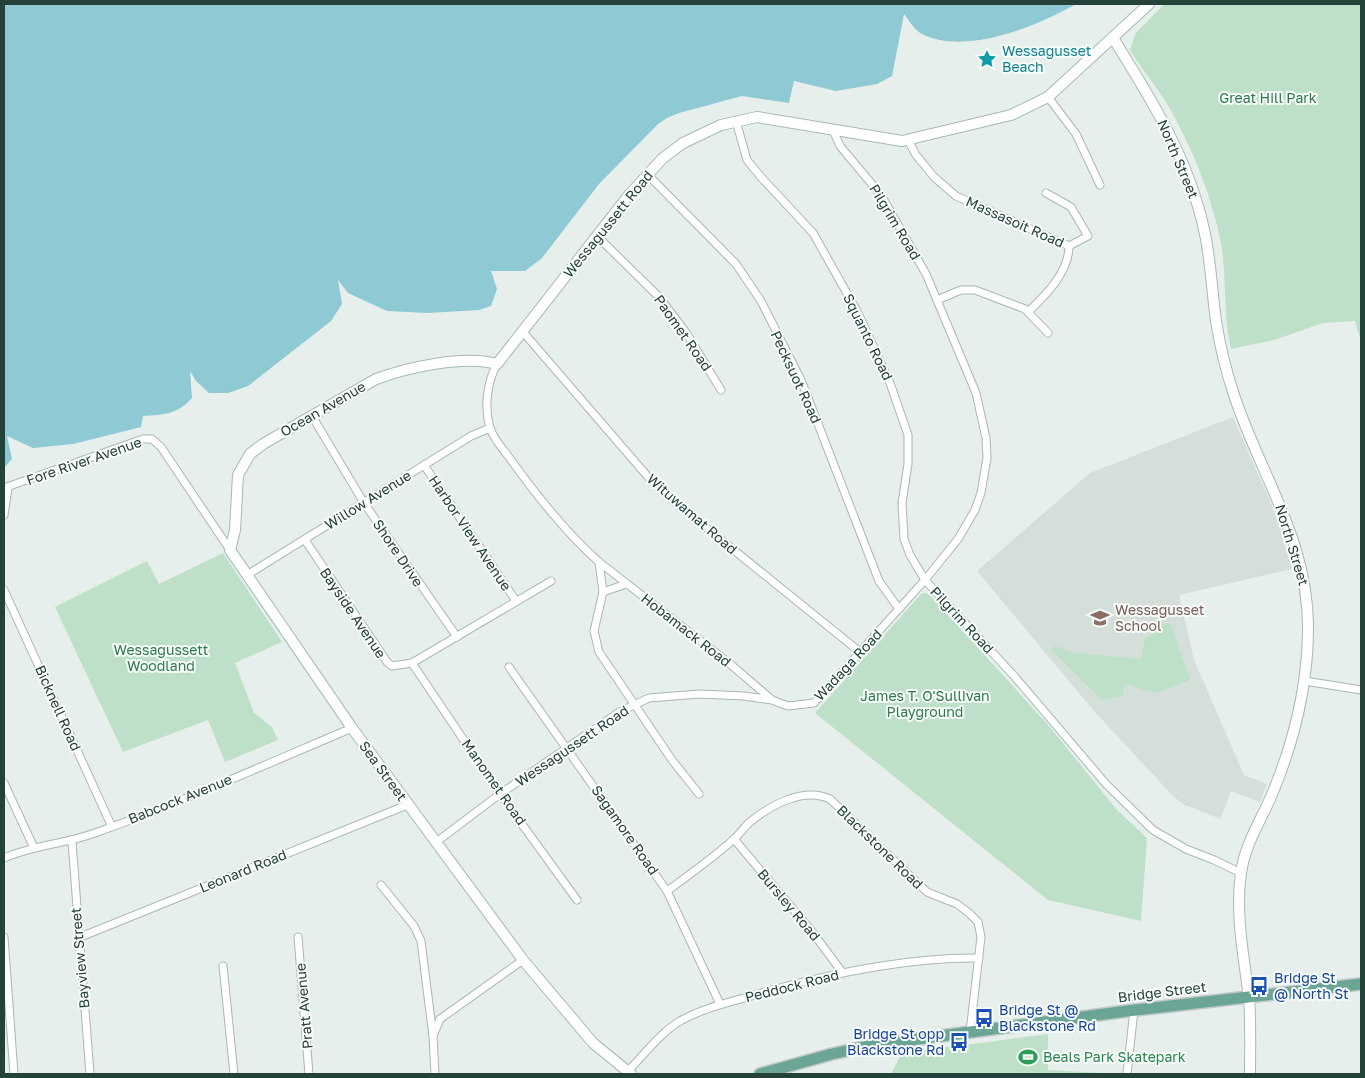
<svg xmlns="http://www.w3.org/2000/svg" width="1365" height="1078" font-family="'Golos Text',sans-serif">
<style>
.built{fill:#d4dfda}
.green{fill:#bfe0c8}
.water{fill:#8ec9d4}
.lines{fill:none;stroke-linecap:round;stroke-linejoin:round}
.street-casing{stroke:#a8b8b2;stroke-width:9}
.secondary-casing{stroke:#a4bbb3;stroke-width:12}
.primary-casing{stroke:#c2cac8;stroke-width:14}
.street{stroke:#fff;stroke-width:7}
.secondary{stroke:#fff;stroke-width:10}
.primary{stroke:#6aa596;stroke-width:11}
.labels{text-anchor:middle;stroke-width:4;stroke-linejoin:round;paint-order:stroke}
.culture-label{font-size:14px;fill:#0d838f;stroke:#f7fbf9;text-anchor:start}
.park-label{font-size:14px;fill:#2d7a4b;stroke:#f7fbf9}
.street-label{font-size:14px;fill:#24423a;stroke:#f7fbf9}
.education-label{font-size:14px;fill:#785e54;stroke:#f7fbf9;text-anchor:start}
.transit-label{font-size:14px;fill:#164399;stroke:#f7fbf9;text-anchor:start}
.leisure-label{font-size:14px;fill:#27864d;stroke:#f7fbf9;text-anchor:start}
</style>
<rect width="100%" height="100%" fill="#e6efeb"/>
<polygon class="built" points="1233,417 1274,511 1292,569 1179,595 1194,660 1244,775 1267,784 1260,802 1231,791 1220,819 1183,804 1173,796 1093,710 977,571 1090,473"/>
<g class="green">
<path d="M 1164,4 L 1361,4 L 1361,341 L 1355,321 L 1323,323 L 1274,340 L 1231,349 C 1223,315 1227,278 1221,243 C 1212,196 1192,148 1169,107 C 1157,87 1142,70 1130,50 L 1135,34 Z"/>
<polygon points="223,553 282,642 235,663 254,713 272,727 278,740 225,762 208,720 123,752 55,607 147,561 159,584"/>
<polygon points="926,593 930,595 1049,726 1117,810 1147,838 1141,921 1048,900 815,713 921,594"/>
<polygon points="1160,623 1171,624 1190,680 1157,693 1146,691 1128,684 1124,687 1123,696 1102,700 1051,650 1055,646 1076,653 1141,659 1145,638 1158,629"/>
<polygon points="1048,1034 1048,1070 1119,1074 891,1074 902,1053"/>
</g>
<path class="water" d="M 4,4 L 1076,4 C 1037,26 967,56 922,34 C 914,30 909,20 904,14 L 892,76 L 877,84 L 836,91 L 794,81 L 789,103 L 742,96 L 679,113 L 667,118 L 658,124 L 599,184 L 542,258 L 525,271 L 491,271 L 497,289 L 491,306 L 479,310 L 428,313 L 387,311 L 348,293 L 338,280 L 342,304 L 331,321 L 248,386 L 228,393 L 209,393 L 196,381 L 190,371 L 192,398 C 178,414 163,415 143,416 L 141,427 L 73,444 L 33,448 L 7,436 L 12,459 L 4,468 Z"/>
<g class="lines">
<g class="street-casing">
<g id="street">
<polyline points="1048,97 1076,134 1100,185"/>
<polyline points="736,121 747,160 760,176 813,233 858,313 890,383 908,435 908,464 902,503 904,539 910,555 925,580 1015,677 1106,784 1153,830 1186,849 1214,860 1241,873"/>
<polyline points="908,140 916,155 934,177 956,196 1069,246"/>
<polyline points="648,175 736,264 761,301 801,380 879,581 899,609"/>
<polyline points="1046,193 1071,207 1088,236 1069,246"/>
<polyline points="598,237 660,298 687,334 721,390"/>
<polyline points="937,300 961,290 975,290 1025,309 1048,333"/>
<path d="M 1028,312 C 1046,295 1069,272 1069,246"/>
<polyline points="523,332 649,478 672,500 860,652"/>
<path d="M 497,364 C 487,382 484,407 490,428 C 494,440 504,450 511,460 C 537,496 566,533 599,562 L 603,592 L 594,631 L 599,652 L 672,760 L 699,794"/>
<polyline points="312,416 364,503 457,637"/>
<polyline points="424,465 516,601"/>
<polyline points="4,488 143,439 152,439 161,447 230,550"/>
<polyline points="4,515 8,488"/>
<polyline points="305,540 387,662 392,666 412,663 551,581"/>
<polyline points="599,562 729,663 771,699"/>
<polyline points="247,575 471,436 490,428"/>
<polyline points="4,590 112,827"/>
<polyline points="603,592 626,584"/>
<polyline points="412,663 500,794 577,900"/>
<polyline points="509,667 667,891 720,1004"/>
<polyline points="1305,681 1361,690"/>
<polyline points="4,783 34,848"/>
<polyline points="734,839 813,933 842,972"/>
<polyline points="72,842 90,1074"/>
<polyline points="435,843 500,794 621,711 649,698 699,694 744,696 772,700 788,706 814,703 925,580 958,539 975,510 981,493 987,458 986,438 976,393 926,274 881,195 840,146 833,130"/>
<path d="M 4,858 C 33,845 65,844 95,833 C 182,802 267,764 352,728"/>
<polyline points="381,885 414,926 421,941 433,1036"/>
<path d="M 667,891 C 689,875 713,858 734,839 C 740,834 744,827 750,822 C 771,805 803,787 830,799 L 927,892 L 957,904 L 969,913 L 978,922 L 981,937 L 970,1032"/>
<polyline points="4,937 14,1074"/>
<polyline points="298,937 309,1074"/>
<polyline points="78,938 407,805"/>
<polyline points="223,966 234,1074"/>
<path d="M 628,1071 C 644,1055 660,1033 680,1021 C 703,1008 730,1002 755,995 C 827,974 904,957 979,958"/>
<polyline points="435,1074 433,1036 440,1019 523,960"/>
<polyline points="1127,1074 1134,1010"/>
</g>
</g>
<g class="secondary-casing">
<g id="secondary">
<path d="M 1113,38 C 1152,100 1190,161 1205,234 C 1211,263 1212,292 1216,321 C 1220,346 1226,371 1234,395 C 1261,477 1310,542 1308,633 C 1307,688 1294,741 1273,792 C 1262,819 1245,843 1241,873 C 1235,914 1244,957 1249,998 C 1251,1023 1250,1049 1250,1074"/>
<path d="M 631,1074 L 593,1043 L 523,960 L 352,728 L 230,550 L 235,530 L 238,475 L 250,454 L 263,444 L 376,379 C 409,367 464,355 497,364 L 629,195 L 663,158 L 683,143 L 721,125 L 757,117 L 902,141 L 1011,115 L 1048,97 L 1149,4"/>
</g>
</g>
<g class="primary-casing">
<polyline id="primary" points="760,1074 832,1054 873,1045 1127,1011 1361,984"/>
</g>
<use href="#street" class="street"/>
<use href="#secondary" class="secondary"/>
<use href="#primary" class="primary"/>
</g>
<defs>
<g id="sight-bare" transform="scale(1.5)"><path d="M0-6L1.8-2.2L6-1.7L2.9 1.2L3.7 5.4L0 3.3L-3.7 5.4L-2.9 1.2L-6-1.7L-1.8-2.2Z" fill="#0f9aa8" stroke="#f7fbf9" stroke-width="2.5" paint-order="stroke"/></g>
<g id="school-bare" transform="scale(1.5)"><path d="M0-5L7-2L0 1L-7-2ZM-4 1L0 2.5L4 1V4Q0 6-4 4Z" fill="#8d6e63" stroke="#f7fbf9" stroke-width="2.5" paint-order="stroke"/></g>
<g id="bus-bare" transform="scale(1.5)"><path d="M-5-6H5V4H4V6H2V4H-2V6H-4V4H-5ZM-3.5-4V0h7V-4ZM-3.5 1.2v1.5H-2V1.2ZM2 1.2v1.5H3.5V1.2Z" fill="#1a4fb4" stroke="#f7fbf9" stroke-width="2.5" paint-order="stroke"/></g>
<g id="stadium-bare" transform="scale(1.5)"><path d="M0-5a6.5 5 0 1 0 0 10a6.5 5 0 1 0 0-10ZM-3.5-1.8h7v3.6h-7Z" fill="#2e9e5b" stroke="#f7fbf9" stroke-width="2.5" paint-order="stroke"/></g>
</defs>
<g fill-rule="evenodd">
<use href="#sight-bare" x="987" y="59"/>
<use href="#school-bare" x="1100" y="618"/>
<use href="#bus-bare" x="1259" y="986"/>
<use href="#bus-bare" x="984" y="1018"/>
<use href="#bus-bare" x="959" y="1042"/>
<use href="#stadium-bare" x="1028" y="1057"/>
</g>
<g class="labels">
<g class="culture-label">
<text x="1002" y="56">Wessagusset<tspan x="1002" dy="16">Beach</tspan></text>
</g>
<g class="park-label">
<text x="1268" y="103">Great Hill Park</text>
<text x="161" y="655">Wessagussett<tspan x="161" dy="16">Woodland</tspan></text>
<text x="925" y="701">James T. O'Sullivan<tspan x="925" dy="16">Playground</tspan></text>
</g>
<g class="street-label">
<text transform="translate(1178 159) rotate(67)" y="5">North Street</text>
<text transform="translate(895 222) rotate(59)" y="5">Pilgrim Road</text>
<text transform="translate(1015 222) rotate(24)" y="5">Massasoit Road</text>
<text transform="translate(608 224) rotate(-51)" y="5">Wessagussett Road</text>
<text transform="translate(683 333) rotate(55)" y="5">Paomet Road</text>
<text transform="translate(868 337) rotate(64)" y="5">Squanto Road</text>
<text transform="translate(796 377) rotate(65)" y="5">Pecksuot Road</text>
<text transform="translate(323 409) rotate(-30)" y="5">Ocean Avenue</text>
<text transform="translate(84 461) rotate(-19)" y="5">Fore River Avenue</text>
<text transform="translate(368 500) rotate(-32)" y="5">Willow Avenue</text>
<text transform="translate(692 514) rotate(41)" y="5">Wituwamat Road</text>
<text transform="translate(470 533) rotate(56)" y="5">Harbor View Avenue</text>
<text transform="translate(1292 545) rotate(73)" y="5">North Street</text>
<text transform="translate(398 553) rotate(56)" y="5">Shore Drive</text>
<text transform="translate(353 613) rotate(56)" y="5">Bayside Avenue</text>
<text transform="translate(962 620) rotate(47)" y="5">Pilgrim Road</text>
<text transform="translate(686 630) rotate(38)" y="5">Hobamack Road</text>
<text transform="translate(848 665) rotate(-47)" y="5">Wadaga Road</text>
<text transform="translate(58 708) rotate(66)" y="5">Bicknell Road</text>
<text transform="translate(572 746) rotate(-34)" y="5">Wessagussett Road</text>
<text transform="translate(383 771) rotate(54)" y="5">Sea Street</text>
<text transform="translate(494 782) rotate(55)" y="5">Manomet Road</text>
<text transform="translate(180 799) rotate(-22)" y="5">Babcock Avenue</text>
<text transform="translate(625 830) rotate(55)" y="5">Sagamore Road</text>
<text transform="translate(880 847) rotate(44)" y="5">Blackstone Road</text>
<text transform="translate(243 871) rotate(-22)" y="5">Leonard Road</text>
<text transform="translate(789 905) rotate(50)" y="5">Bursley Road</text>
<text transform="translate(80 958) rotate(-95)" y="5">Bayview Street</text>
<text transform="translate(792 986) rotate(-14)" y="5">Peddock Road</text>
<text transform="translate(1162 992) rotate(-7)" y="5">Bridge Street</text>
<text transform="translate(304 1006) rotate(-95)" y="5">Pratt Avenue</text>
</g>
<g class="education-label">
<text x="1115" y="615">Wessagusset<tspan x="1115" dy="16">School</tspan></text>
</g>
<g class="transit-label">
<text x="1274" y="983">Bridge St<tspan x="1274" dy="16">@ North St</tspan></text>
<text x="999" y="1015">Bridge St @<tspan x="999" dy="16">Blackstone Rd</tspan></text>
<text x="944" y="1039" text-anchor="end">Bridge St opp<tspan x="944" dy="16">Blackstone Rd</tspan></text>
</g>
<g class="leisure-label">
<text x="1043" y="1062">Beals Park Skatepark</text>
</g>
</g>
<rect width="1365" height="1078" fill="none" stroke="#24423a" stroke-width="10"/>
</svg>
